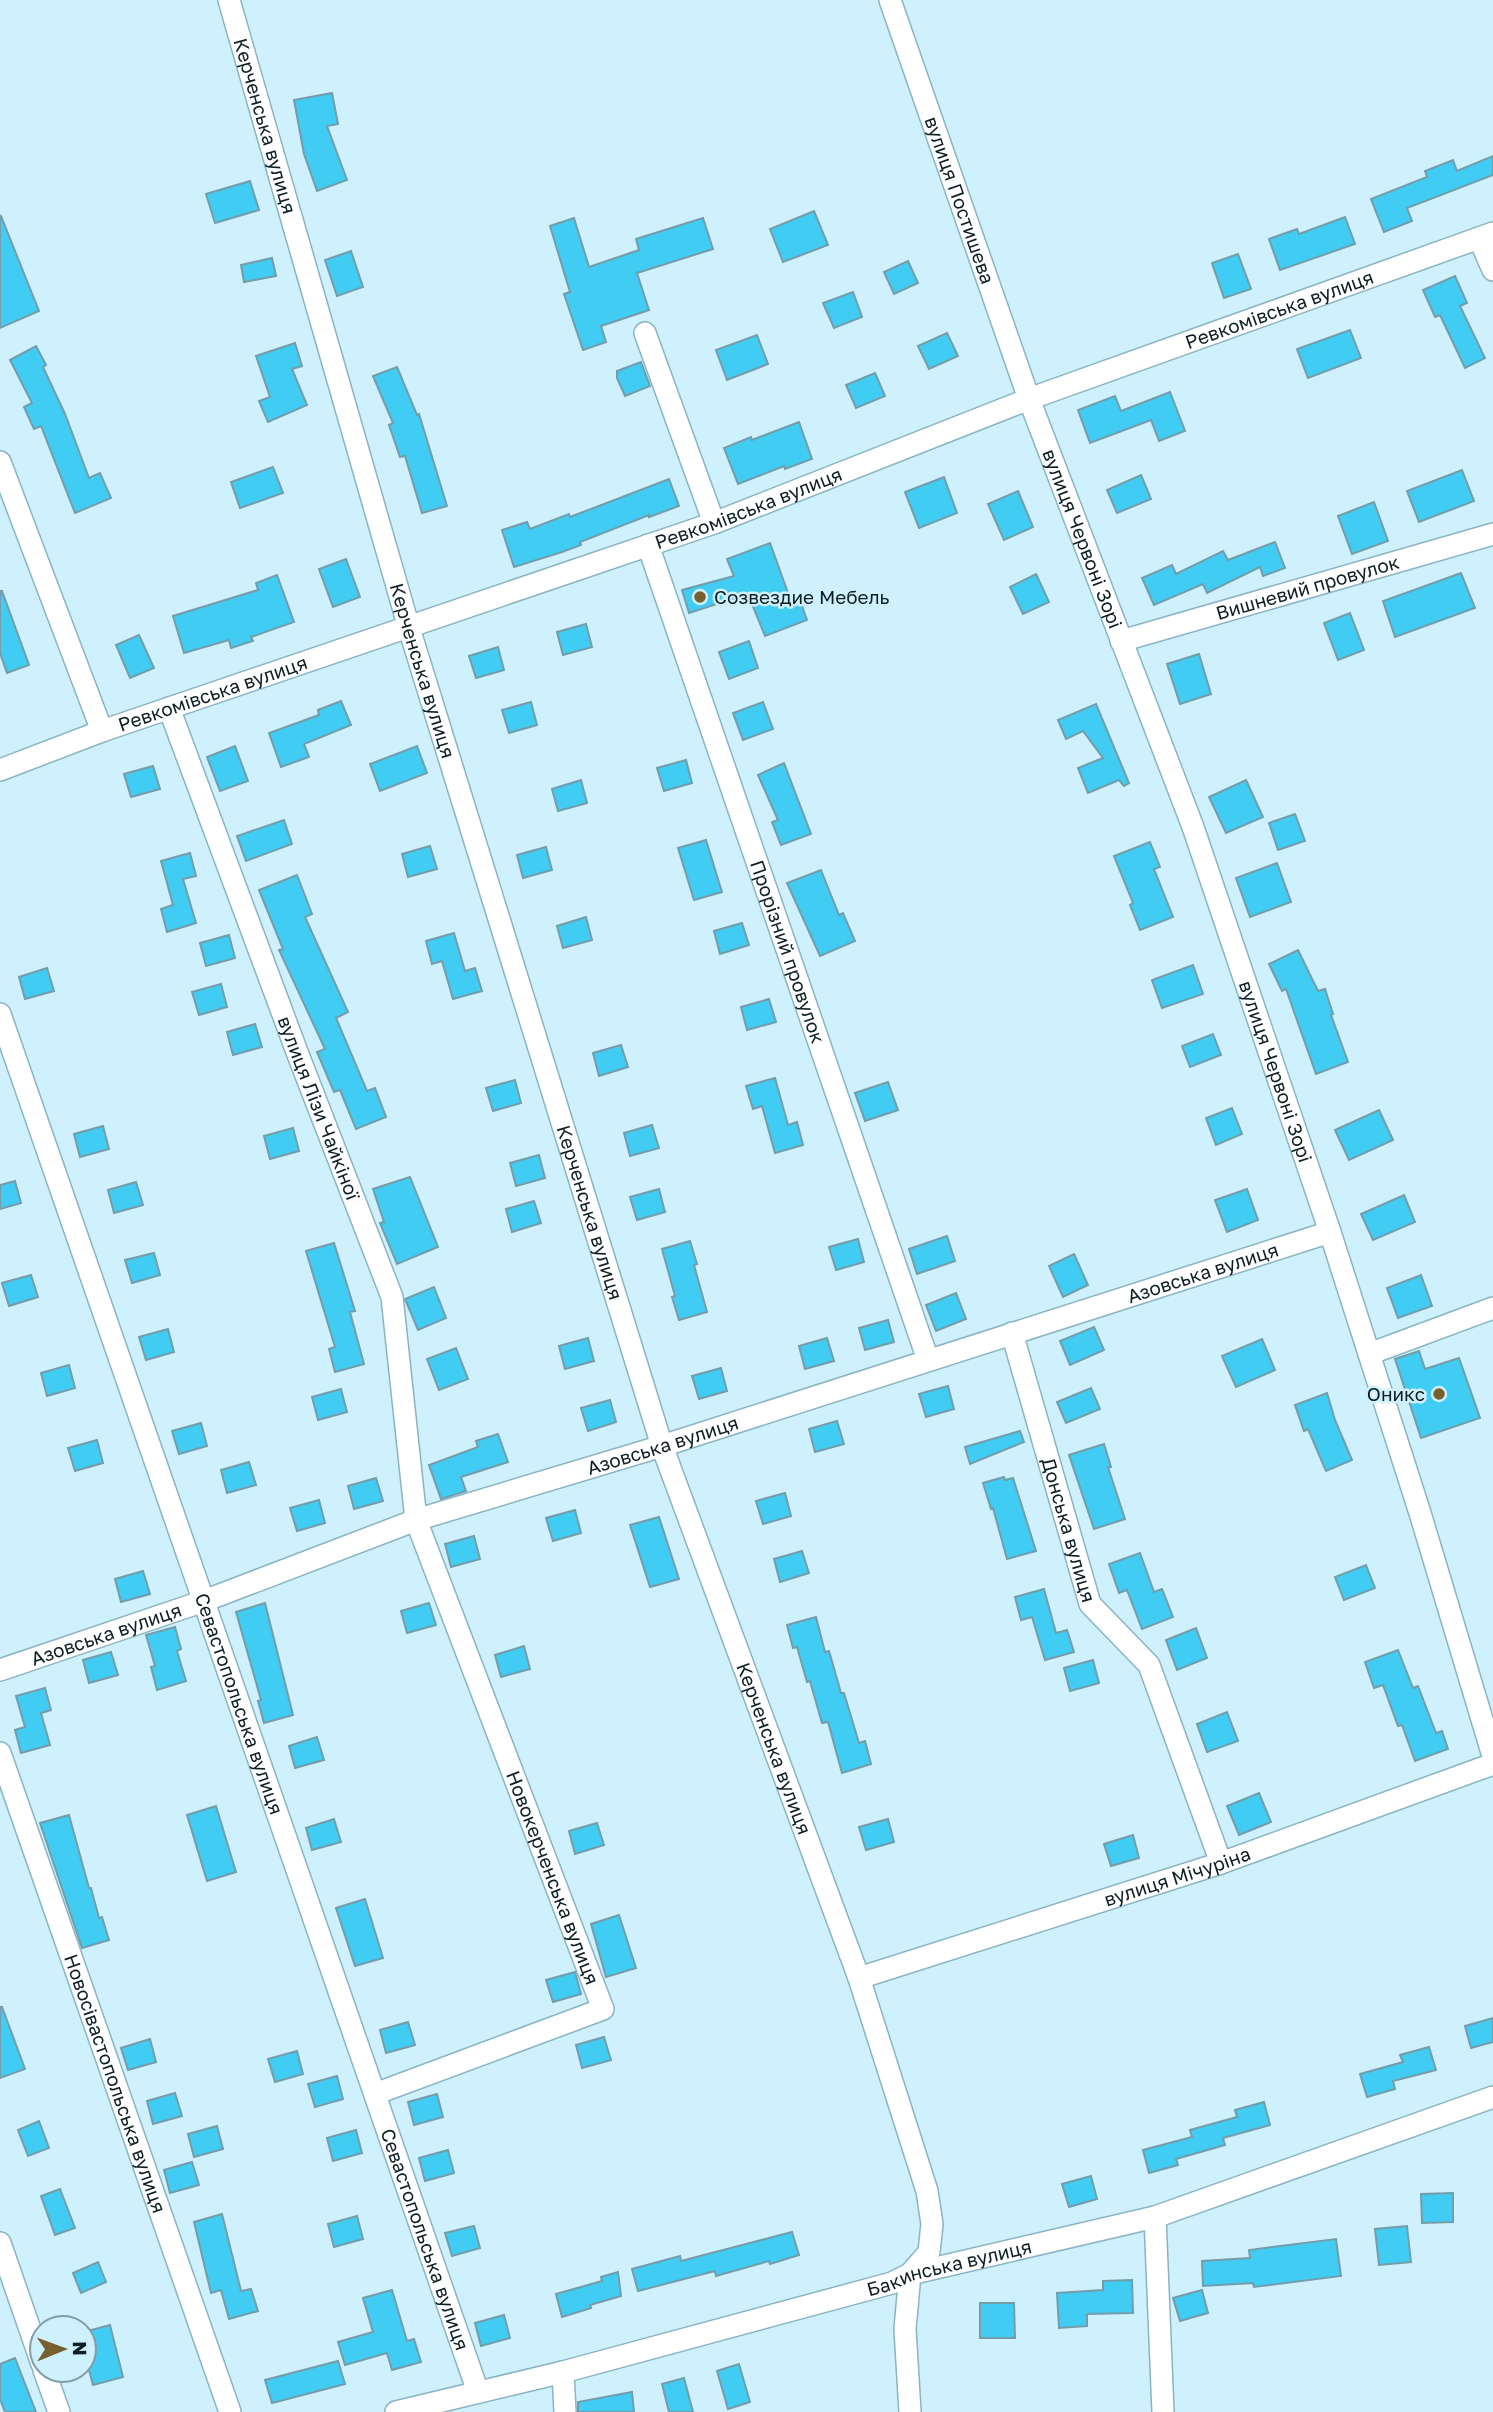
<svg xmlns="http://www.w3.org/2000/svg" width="1493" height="2412" font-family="'Golos Text',sans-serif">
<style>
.building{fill:#41ccf3;stroke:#739daa;stroke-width:2}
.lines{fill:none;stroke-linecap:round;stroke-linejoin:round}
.minor-casing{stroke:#8ab4c3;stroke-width:24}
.minor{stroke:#fff;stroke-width:21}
.poi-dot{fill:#776030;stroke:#cef1fd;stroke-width:2.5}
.labels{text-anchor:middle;stroke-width:5;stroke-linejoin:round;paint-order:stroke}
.street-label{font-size:19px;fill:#0e1f24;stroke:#cef1fd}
.poi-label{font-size:19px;fill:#0e1f24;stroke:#cef1fd;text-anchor:start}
</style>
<rect width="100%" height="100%" fill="#cef1fd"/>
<g class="building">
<polygon points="332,93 338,124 327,126 347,180 317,191 304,154 294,100"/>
<polygon points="1493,156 1493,175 1407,208 1412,221 1384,232 1371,199 1427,177 1425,171 1453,160 1457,171"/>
<polygon points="250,181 259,210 215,223 206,194"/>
<polygon points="814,211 828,245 783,262 770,229"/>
<polygon points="1,216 39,311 0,328 0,217"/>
<polygon points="1345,217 1355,244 1280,270 1269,239 1297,229 1299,234"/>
<polygon points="574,218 589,267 639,250 636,239 703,218 713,249 637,273 649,310 601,326 606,342 583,350 564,294 570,292 550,226"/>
<polygon points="351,251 363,287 337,296 325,260"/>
<polygon points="1238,254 1251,289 1224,298 1212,263"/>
<polygon points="272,258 276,276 244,282 241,265"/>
<polygon points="908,261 918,283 894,294 884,272"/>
<polygon points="1455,276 1467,303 1460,306 1485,358 1465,368 1440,315 1435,317 1423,290"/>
<polygon points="853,292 862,317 834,328 823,303"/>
<polygon points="1350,330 1361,358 1308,378 1297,349"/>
<polygon points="947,333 958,356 929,369 918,346"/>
<polygon points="757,335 768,364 727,380 716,350"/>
<polygon points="295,343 302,366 292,369 307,405 268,422 259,401 270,397 256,356"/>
<polygon points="36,346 46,365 43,367 65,414 89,478 100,473 111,498 75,513 41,426 34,429 24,407 32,403 10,360"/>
<polygon points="641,362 650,386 625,396 617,378 617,371"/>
<polygon points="397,367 417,415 419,414 447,506 422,513 405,456 400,457 389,425 393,423 373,376"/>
<polygon points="875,373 885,396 856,408 846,385"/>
<polygon points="1170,392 1185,431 1159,441 1151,420 1090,443 1078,410 1115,396 1121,411"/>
<polygon points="799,422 812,459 785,469 784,466 738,484 724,448 751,437 752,440"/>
<polygon points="273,467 283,493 240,508 231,482"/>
<polygon points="1462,470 1474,501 1419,522 1407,491"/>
<polygon points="1141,475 1151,499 1117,513 1107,490"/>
<polygon points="944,477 957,513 919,528 905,492"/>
<polygon points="669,479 679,506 649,517 649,515 580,542 581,545 562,552 514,567 502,530 527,522 530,529 569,514 570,517"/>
<polygon points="1018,491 1033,527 1004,540 988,504"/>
<polygon points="1374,502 1388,541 1352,554 1338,516"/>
<polygon points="1275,542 1285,568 1263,576 1260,567 1207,593 1203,584 1154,605 1142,578 1172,565 1176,574 1223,551 1228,560"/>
<polygon points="770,543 791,601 799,598 807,620 765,636 748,594 689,613 682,590 734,576 727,559"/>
<polygon points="346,559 360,597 333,607 319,569"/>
<polygon points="1461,573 1475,608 1395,637 1383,601"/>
<polygon points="1036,574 1049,602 1023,614 1010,587"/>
<polygon points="277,575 294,622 251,637 253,641 231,648 229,640 184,653 173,616 258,590 256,583"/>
<polygon points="0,591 2,591 29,665 7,673 0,653"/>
<polygon points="1350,613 1364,650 1338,660 1324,623"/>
<polygon points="586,624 592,647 563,655 557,632"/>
<polygon points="139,635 154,668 130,678 116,645"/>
<polygon points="749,641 758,668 729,679 719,652"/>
<polygon points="498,647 504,670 476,678 469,656"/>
<polygon points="1199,654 1211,694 1180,704 1167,664"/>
<polygon points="341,701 351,725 304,744 309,757 281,767 269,733 319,715 318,710"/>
<polygon points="531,702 537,725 509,733 502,710"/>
<polygon points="763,702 773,729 743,740 733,713"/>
<polygon points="1096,704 1129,783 1124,786 1119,780 1088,793 1078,768 1103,758 1083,731 1066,739 1058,720"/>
<polygon points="235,746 248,781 220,791 207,757"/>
<polygon points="417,746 427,773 380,791 370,764"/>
<polygon points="686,760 692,783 664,791 657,768"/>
<polygon points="784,763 811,834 781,845 772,822 778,820 758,775"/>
<polygon points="153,766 160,789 131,797 124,774"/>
<polygon points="581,780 587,803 558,811 552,789"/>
<polygon points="1246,780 1263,817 1226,833 1209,797"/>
<polygon points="1295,814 1305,841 1278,850 1269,823"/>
<polygon points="284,820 292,844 246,861 237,836"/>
<polygon points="706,840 722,892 694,900 678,848"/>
<polygon points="1150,842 1160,867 1154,869 1173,917 1140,930 1130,905 1133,903 1114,856"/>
<polygon points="430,846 437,869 408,877 402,854"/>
<polygon points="546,847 552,870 523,878 517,855"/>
<polygon points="190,853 196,876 183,879 196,923 167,932 161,909 173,905 161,861"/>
<polygon points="1277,863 1291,902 1250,917 1236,878"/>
<polygon points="821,870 839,915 843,913 855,941 820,956 787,883"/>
<polygon points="297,875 312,914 305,917 348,1012 336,1018 367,1091 375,1088 386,1117 356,1129 340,1090 334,1092 317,1052 325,1049 279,950 283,949 259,890"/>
<polygon points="586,917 592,940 563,948 557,926"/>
<polygon points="742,923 749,945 720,954 714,931"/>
<polygon points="454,933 465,971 475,968 482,991 453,999 442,961 432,964 426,941"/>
<polygon points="229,935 235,958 206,966 200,943"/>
<polygon points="1298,950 1318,991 1325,989 1333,1014 1331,1015 1348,1062 1316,1074 1286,989 1282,991 1269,964"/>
<polygon points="1193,965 1203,994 1162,1008 1152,980"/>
<polygon points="47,968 54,991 25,999 19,977"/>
<polygon points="221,984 227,1007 199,1015 192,992"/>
<polygon points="769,999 776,1022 747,1030 741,1007"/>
<polygon points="255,1024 262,1047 233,1055 227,1032"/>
<polygon points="1213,1034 1221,1055 1190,1067 1182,1046"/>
<polygon points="621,1045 628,1067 599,1076 593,1053"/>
<polygon points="775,1078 788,1125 797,1122 803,1145 775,1153 762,1106 753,1109 746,1086"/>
<polygon points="515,1080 521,1103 493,1111 486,1088"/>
<polygon points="888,1082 898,1110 865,1121 855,1093"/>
<polygon points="1232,1108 1242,1134 1216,1145 1206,1118"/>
<polygon points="1379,1110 1393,1140 1349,1160 1335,1130"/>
<polygon points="652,1125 659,1148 630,1156 624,1133"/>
<polygon points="103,1126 109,1149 80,1157 74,1134"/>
<polygon points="293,1128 299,1151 270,1159 264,1136"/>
<polygon points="539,1155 545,1178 516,1186 510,1163"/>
<polygon points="410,1177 438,1247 397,1264 380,1223 384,1222 373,1189"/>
<polygon points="15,1181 21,1203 0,1209 0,1185"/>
<polygon points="136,1182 143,1205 114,1213 108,1190"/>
<polygon points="659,1189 665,1212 637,1220 630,1197"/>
<polygon points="1247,1189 1258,1220 1227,1232 1215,1200"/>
<polygon points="1404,1195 1415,1222 1373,1240 1361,1214"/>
<polygon points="534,1201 541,1223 512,1232 506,1209"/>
<polygon points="947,1236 955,1261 917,1274 909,1249"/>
<polygon points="858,1239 864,1262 836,1270 829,1247"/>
<polygon points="690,1241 697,1264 694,1265 707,1312 679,1320 672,1297 675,1296 662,1249"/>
<polygon points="334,1243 355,1311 350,1312 364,1364 335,1372 329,1349 335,1347 306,1251"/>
<polygon points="154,1253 160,1275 132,1283 125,1260"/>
<polygon points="1074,1254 1088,1285 1063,1297 1049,1266"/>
<polygon points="31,1275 38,1297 9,1306 2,1283"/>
<polygon points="1421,1275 1432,1306 1398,1318 1387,1288"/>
<polygon points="434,1287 446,1318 418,1330 405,1299"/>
<polygon points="956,1293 966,1319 936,1331 926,1305"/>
<polygon points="888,1320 894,1342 865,1350 859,1328"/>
<polygon points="1094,1327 1104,1350 1070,1365 1060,1341"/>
<polygon points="168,1329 174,1352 146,1360 139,1337"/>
<polygon points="588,1338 594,1361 565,1369 559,1346"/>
<polygon points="827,1338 834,1361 805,1369 799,1346"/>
<polygon points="1262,1339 1275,1370 1236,1387 1222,1356"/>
<polygon points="456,1348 468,1379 439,1390 427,1359"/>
<polygon points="1419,1351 1425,1369 1459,1358 1480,1418 1421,1438 1395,1359"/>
<polygon points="69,1365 75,1388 47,1396 41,1373"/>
<polygon points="721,1368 727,1391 699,1399 692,1376"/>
<polygon points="948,1386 954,1409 926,1417 919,1394"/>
<polygon points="1091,1388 1100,1409 1066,1423 1057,1402"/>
<polygon points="341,1389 347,1412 318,1420 312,1397"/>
<polygon points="1327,1393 1335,1420 1352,1460 1326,1471 1308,1429 1304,1431 1295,1405"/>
<polygon points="610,1400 616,1422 588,1431 581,1408"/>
<polygon points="837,1421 844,1444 815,1452 809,1429"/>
<polygon points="201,1423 207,1446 179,1454 172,1431"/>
<polygon points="1020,1431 1024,1442 970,1464 965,1447"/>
<polygon points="498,1434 508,1462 461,1477 466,1491 441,1499 429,1465 478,1447 476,1441"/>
<polygon points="97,1440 103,1463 75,1471 68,1448"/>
<polygon points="1104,1444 1111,1467 1108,1467 1125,1519 1094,1529 1069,1455"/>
<polygon points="249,1462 256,1485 227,1493 221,1470"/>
<polygon points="1004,1477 1005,1480 1013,1478 1036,1551 1007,1559 993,1508 991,1509 983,1483"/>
<polygon points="376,1478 383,1501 354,1509 348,1486"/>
<polygon points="785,1493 791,1516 763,1524 756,1501"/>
<polygon points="319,1500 325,1523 297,1531 290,1508"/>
<polygon points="575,1510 581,1533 553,1541 546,1518"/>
<polygon points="659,1517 679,1579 650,1587 630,1525"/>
<polygon points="474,1536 480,1559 451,1567 445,1544"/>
<polygon points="802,1551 809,1573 780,1582 774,1559"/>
<polygon points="1140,1553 1154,1592 1162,1589 1173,1617 1142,1629 1127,1590 1119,1593 1109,1564"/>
<polygon points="1366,1565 1375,1588 1344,1600 1335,1577"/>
<polygon points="143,1571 150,1594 121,1602 115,1579"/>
<polygon points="1044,1589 1056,1633 1067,1630 1074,1652 1045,1660 1032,1617 1021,1620 1015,1597"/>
<polygon points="265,1603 293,1715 264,1723 258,1701 261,1700 236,1612"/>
<polygon points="429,1603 436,1625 407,1633 401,1611"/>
<polygon points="816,1617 825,1652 829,1651 841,1693 844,1693 859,1743 865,1741 871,1764 842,1773 828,1722 822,1723 810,1681 807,1682 797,1647 793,1648 787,1625"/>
<polygon points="175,1627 181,1649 177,1651 186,1681 157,1690 151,1667 155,1666 146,1635"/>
<polygon points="1196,1628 1207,1658 1177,1670 1166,1640"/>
<polygon points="524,1646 530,1669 501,1677 495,1655"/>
<polygon points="1398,1650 1413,1688 1418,1686 1436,1733 1442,1731 1448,1749 1415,1761 1402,1725 1398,1726 1383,1685 1374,1688 1365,1662"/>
<polygon points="111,1652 118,1675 89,1683 83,1660"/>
<polygon points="1093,1660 1099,1683 1070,1691 1064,1668"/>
<polygon points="45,1688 51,1710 41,1713 50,1745 21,1753 15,1730 25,1727 16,1696"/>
<polygon points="1227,1712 1238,1741 1207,1752 1197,1724"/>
<polygon points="317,1737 324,1760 295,1768 289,1746"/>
<polygon points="1259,1793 1271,1822 1239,1835 1227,1806"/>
<polygon points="216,1806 236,1872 207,1881 187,1815"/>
<polygon points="69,1815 89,1888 91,1888 99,1918 102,1917 109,1940 82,1948 40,1823"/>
<polygon points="334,1819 341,1842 312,1850 306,1828"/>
<polygon points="888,1819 894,1842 866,1850 859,1827"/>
<polygon points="597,1823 604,1845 575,1854 569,1831"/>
<polygon points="1133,1835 1139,1858 1111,1866 1104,1844"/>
<polygon points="365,1899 383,1958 355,1966 336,1908"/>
<polygon points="619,1915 636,1968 606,1977 591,1924"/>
<polygon points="575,1972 581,1994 553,2002 546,1980"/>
<polygon points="0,2007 2,2007 25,2069 0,2078"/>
<polygon points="1493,2018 1493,2042 1471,2048 1465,2026"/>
<polygon points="408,2022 415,2045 386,2053 380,2030"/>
<polygon points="604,2037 611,2060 582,2068 576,2045"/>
<polygon points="150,2039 156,2062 128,2070 121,2048"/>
<polygon points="1429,2047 1436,2070 1393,2081 1395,2089 1367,2097 1360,2074 1403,2062 1400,2055"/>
<polygon points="297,2051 303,2074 275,2082 268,2059"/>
<polygon points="337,2076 343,2099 315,2107 308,2084"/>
<polygon points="175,2093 182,2116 153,2124 147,2101"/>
<polygon points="437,2094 443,2117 414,2125 408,2102"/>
<polygon points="1264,2102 1270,2125 1223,2138 1225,2145 1176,2159 1178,2165 1149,2173 1143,2150 1192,2137 1190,2130 1237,2117 1235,2110"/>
<polygon points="39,2121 49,2148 28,2156 18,2130"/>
<polygon points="217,2126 223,2149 194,2157 188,2134"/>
<polygon points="356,2130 362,2153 333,2161 327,2138"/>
<polygon points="448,2150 454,2173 425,2181 419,2158"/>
<polygon points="192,2162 199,2185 170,2193 164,2170"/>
<polygon points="1091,2176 1097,2199 1069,2207 1062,2184"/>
<polygon points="60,2189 75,2228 55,2235 41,2196"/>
<polygon points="1453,2193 1453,2222 1422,2223 1421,2194"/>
<polygon points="222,2214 241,2291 251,2289 258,2311 229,2319 221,2290 211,2293 194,2222"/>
<polygon points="357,2216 363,2239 334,2247 328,2224"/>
<polygon points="474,2226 480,2248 452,2256 445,2233"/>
<polygon points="1407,2226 1411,2262 1379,2265 1375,2229"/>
<polygon points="792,2232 799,2255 770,2264 769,2261 716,2276 715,2271 638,2291 632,2269 680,2256 681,2261"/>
<polygon points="1336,2239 1341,2276 1254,2287 1253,2283 1203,2286 1202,2261 1250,2258 1249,2250"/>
<polygon points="98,2262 106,2282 81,2293 73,2273"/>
<polygon points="618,2272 621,2296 590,2305 591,2308 562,2317 556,2294 602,2281 601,2277"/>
<polygon points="1132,2280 1133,2313 1087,2314 1087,2326 1059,2328 1057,2293 1103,2290 1103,2281"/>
<polygon points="392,2290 407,2341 414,2339 421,2362 392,2370 387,2353 345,2365 338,2342 373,2332 363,2298"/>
<polygon points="1202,2290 1208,2313 1180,2321 1173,2298"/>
<polygon points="980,2303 1014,2303 1015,2338 980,2338"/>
<polygon points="504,2315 510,2338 481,2346 475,2323"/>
<polygon points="110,2325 123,2377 93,2385 84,2351 84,2332"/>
<polygon points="15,2358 36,2412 5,2412 0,2399 0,2364"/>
<polygon points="338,2361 345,2384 272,2403 265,2380"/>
<polygon points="739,2364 750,2402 728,2409 717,2371"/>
<polygon points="684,2378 693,2412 669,2412 662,2384"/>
<polygon points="632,2392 634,2412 578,2412 578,2402"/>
</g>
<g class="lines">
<g class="minor-casing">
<g id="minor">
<path id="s1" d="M 229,0 L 409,628 L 662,1446 L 859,1978 L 927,2191 L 932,2224 L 929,2252 L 910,2274 L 905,2329 L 910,2412"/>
<path id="s2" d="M 890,0 L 1029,399 L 1193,827 L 1330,1232 L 1420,1513 L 1493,1756"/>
<polyline points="1479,238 1493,270"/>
<polyline points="645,333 714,523"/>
<polyline points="0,462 102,731"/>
<path id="s3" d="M 648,545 L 928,1360"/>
<path id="s4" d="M 1121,641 L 1493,534"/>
<path id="s5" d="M 169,708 L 297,1052 L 392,1297 L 416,1520 L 603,2009 L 375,2094"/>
<path id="s6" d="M 0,770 L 102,731 L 714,523 L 1029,399 L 1493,233"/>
<path id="s7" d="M 0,1014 L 478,2392"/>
<path id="s8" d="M 1012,1333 L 1090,1604 L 1149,1665 L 1221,1863"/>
<polyline points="1369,1354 1493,1308"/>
<path id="s9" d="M 0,1670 L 204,1601 L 416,1520 L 662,1446 L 1330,1232"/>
<path id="s10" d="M 0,1753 L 230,2412"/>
<path id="s11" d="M 859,1978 L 1221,1863 L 1493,1764"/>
<polyline points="1155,2217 1163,2412"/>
<polyline points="0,2243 42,2364"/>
<polyline points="44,2370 59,2412"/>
<polyline points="563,2372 565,2412"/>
<path id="s12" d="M 396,2412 L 563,2372 L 892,2283 L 910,2274 L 1155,2217 L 1493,2097"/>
</g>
</g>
<use href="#minor" class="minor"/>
</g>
<g class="poi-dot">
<circle cx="700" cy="597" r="7"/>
<circle cx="1439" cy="1394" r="7"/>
</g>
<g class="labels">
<g class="street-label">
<text dy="7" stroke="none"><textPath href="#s1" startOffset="131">Керченська вулиця</textPath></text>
<text dy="7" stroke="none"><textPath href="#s2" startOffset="212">вулиця Постишева</textPath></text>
<text dy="7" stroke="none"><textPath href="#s6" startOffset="1360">Ревкомівська вулиця</textPath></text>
<text dy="7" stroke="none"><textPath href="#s6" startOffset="793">Ревкомівська вулиця</textPath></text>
<text dy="7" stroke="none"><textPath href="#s2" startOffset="572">вулиця Червоні Зорі</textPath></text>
<text dy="7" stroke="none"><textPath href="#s4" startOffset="194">Вишневий провулок</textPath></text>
<text dy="7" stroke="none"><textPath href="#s1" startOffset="698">Керченська вулиця</textPath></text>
<text dy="7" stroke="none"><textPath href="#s6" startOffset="226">Ревкомівська вулиця</textPath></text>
<text dy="7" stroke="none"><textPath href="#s3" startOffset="430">Прорізний провулок</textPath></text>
<text dy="7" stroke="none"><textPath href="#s2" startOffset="1139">вулиця Червоні Зорі</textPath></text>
<text dy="7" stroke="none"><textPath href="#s5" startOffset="427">вулиця Лізи Чайкіної</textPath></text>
<text dy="7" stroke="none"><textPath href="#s1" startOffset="1265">Керченська вулиця</textPath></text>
<text dy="7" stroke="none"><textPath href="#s9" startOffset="1267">Азовська вулиця</textPath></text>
<text dy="7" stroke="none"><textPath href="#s9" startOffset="700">Азовська вулиця</textPath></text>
<text dy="7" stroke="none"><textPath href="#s8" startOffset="205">Донська вулиця</textPath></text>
<text dy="7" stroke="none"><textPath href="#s9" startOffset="112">Азовська вулиця</textPath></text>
<text dy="7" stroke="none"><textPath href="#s7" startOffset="730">Севастопольська вулиця</textPath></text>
<text dy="7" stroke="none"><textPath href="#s1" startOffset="1832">Керченська вулиця</textPath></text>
<text dy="7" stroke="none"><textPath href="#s11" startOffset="334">вулиця Мічуріна</textPath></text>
<text dy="7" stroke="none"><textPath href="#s5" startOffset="1237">Новокерченська вулиця</textPath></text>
<text dy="7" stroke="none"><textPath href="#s10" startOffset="350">Новосівастопольська вулиця</textPath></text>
<text dy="7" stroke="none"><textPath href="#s7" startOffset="1297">Севастопольська вулиця</textPath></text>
<text dy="7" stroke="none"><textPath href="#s12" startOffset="572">Бакинська вулиця</textPath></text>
</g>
<g class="poi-label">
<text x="714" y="604">Созвездие Мебель</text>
<text x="1425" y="1401" text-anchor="end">Оникс</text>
</g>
</g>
<g transform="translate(63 2349) rotate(89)"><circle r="33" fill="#cef1fd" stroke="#819da6" stroke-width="2"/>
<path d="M0-5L12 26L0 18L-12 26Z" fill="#776030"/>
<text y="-10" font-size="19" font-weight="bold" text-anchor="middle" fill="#0e1f24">N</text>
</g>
</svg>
